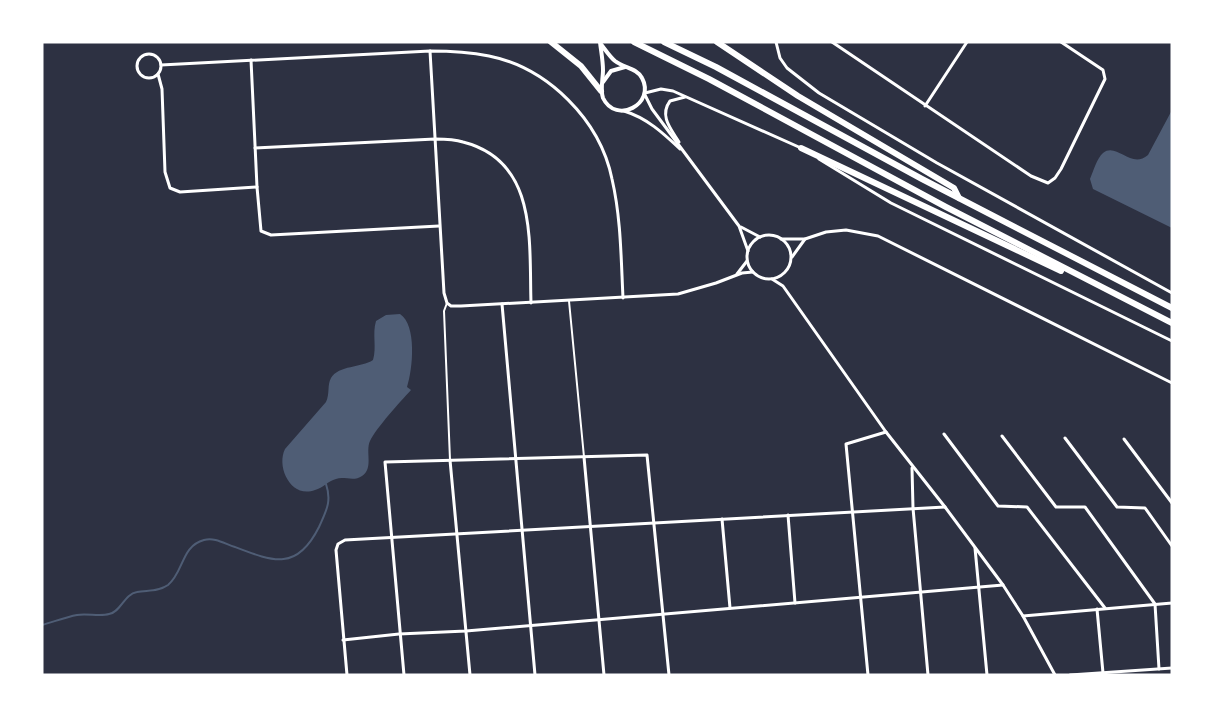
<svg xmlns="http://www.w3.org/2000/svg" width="1214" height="717" font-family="Quicksand,sans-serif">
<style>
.water{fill:#4f5d75}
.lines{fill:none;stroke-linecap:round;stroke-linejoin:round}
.stream{stroke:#4f5d75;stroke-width:2}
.pedestrian{stroke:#fff;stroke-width:2}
.minor{stroke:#fff;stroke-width:3}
.tertiary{stroke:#fff;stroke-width:4}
.motorway{stroke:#fff;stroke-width:6}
</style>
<rect width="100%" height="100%" fill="#2d3142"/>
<g class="water">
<path d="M 1172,110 L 1172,228 L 1093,189 L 1090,179 C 1093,172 1097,158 1103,153 C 1117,142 1131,170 1148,155 Z"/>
<path d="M 400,314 C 417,325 413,369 407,387 L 411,390 C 400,402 377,427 370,441 C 365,452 374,468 362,476 C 354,482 344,476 336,479 C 328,481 323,488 315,490 C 291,499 276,467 285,449 L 326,402 C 330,394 327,385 331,378 C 339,365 361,368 373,360 C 377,347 372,334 376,321 L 386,315 Z"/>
</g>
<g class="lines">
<path class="stream" d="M 42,625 C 53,622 66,617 77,615 C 87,613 100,617 109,614 C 121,612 124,594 137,592 C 147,590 158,592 168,585 C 184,572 181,546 204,540 C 215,537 225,544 235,547 C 274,562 297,571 319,527 C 326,511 332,502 326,484"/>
<g class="pedestrian">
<polyline points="569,301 584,457"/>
<polyline points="447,303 444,311 450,460"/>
</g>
<g class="minor">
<polyline points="776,42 780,58 787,68 819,93 937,163 1172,293"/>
<polyline points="832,42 1031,176 1048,183 1055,178 1061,169 1105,79 1103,70 1061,42"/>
<polyline points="430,51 444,293 447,303 451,306 461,306 678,294 716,283 742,273 753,272"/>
<circle cx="149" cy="66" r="12"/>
<polyline points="251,60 257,187 261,231 271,235 439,226"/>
<path d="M 161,65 L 430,51 C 450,51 469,52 489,56 C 548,68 600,120 612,179 C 621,218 621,258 623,298"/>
<polyline points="158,74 162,89 165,172 170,188 180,192 257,187"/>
<polyline points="645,93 661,89 673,91 801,148"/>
<polyline points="645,95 652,109 739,226 748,251"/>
<polyline points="925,106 967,42"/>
<path d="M 624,111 C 647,118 663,133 680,149"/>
<path d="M 679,142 C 671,129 659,116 670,101 L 685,97"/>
<path d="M 255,148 L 435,139 C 444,139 454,139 463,142 C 538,161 529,241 531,303"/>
<polyline points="819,159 891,203 1172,341"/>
<polyline points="741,227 760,237"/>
<circle cx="769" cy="257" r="22"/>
<polyline points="781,239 805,239 826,232 846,230 878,236 1172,383"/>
<polyline points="792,257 805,239"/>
<polyline points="737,274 747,261"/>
<polyline points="772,279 783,286 886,432 945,507 1003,585 1023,616 1055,675"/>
<polyline points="502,304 535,675"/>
<polyline points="944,434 998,506 1027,507 1105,608"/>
<polyline points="1002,436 1056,507 1085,507 1155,604 1159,669"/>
<polyline points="1065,438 1117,507 1145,508 1172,546"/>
<polyline points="1124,439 1172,503"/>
<polyline points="584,457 604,675"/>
<polyline points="450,460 470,675"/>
<polyline points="912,468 913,508 928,675"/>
<polyline points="788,515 795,603"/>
<polyline points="722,519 730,608"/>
<polyline points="975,548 987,675"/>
<polyline points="1097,609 1103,673"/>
<polyline points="1023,616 1172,603"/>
<polyline points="343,640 399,634 466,631 1003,585"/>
<polyline points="347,675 336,550 338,544 345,540 945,507"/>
<polyline points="404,675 385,462 647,455 669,675"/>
<polyline points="868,675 846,444 886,432"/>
<polyline points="1070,675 1172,668"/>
</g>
<g class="tertiary">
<path d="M 600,42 C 601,51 603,61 603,70 C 603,79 600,90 603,98 C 616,125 656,104 642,78 C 637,68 624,68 615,61 C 609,56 605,49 600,43"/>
<polyline points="603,82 611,71 625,67"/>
</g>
<g class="motorway">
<polyline points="551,42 581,66 601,91"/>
<polyline points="634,42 709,79 946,207 1172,323"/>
<polyline points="664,42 716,67 922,179 1172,308"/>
<polyline points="717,42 798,96 954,188 959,198"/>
<polyline points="801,148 1061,271"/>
</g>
</g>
<rect width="1214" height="717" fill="none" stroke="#ffffff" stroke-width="87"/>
</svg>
